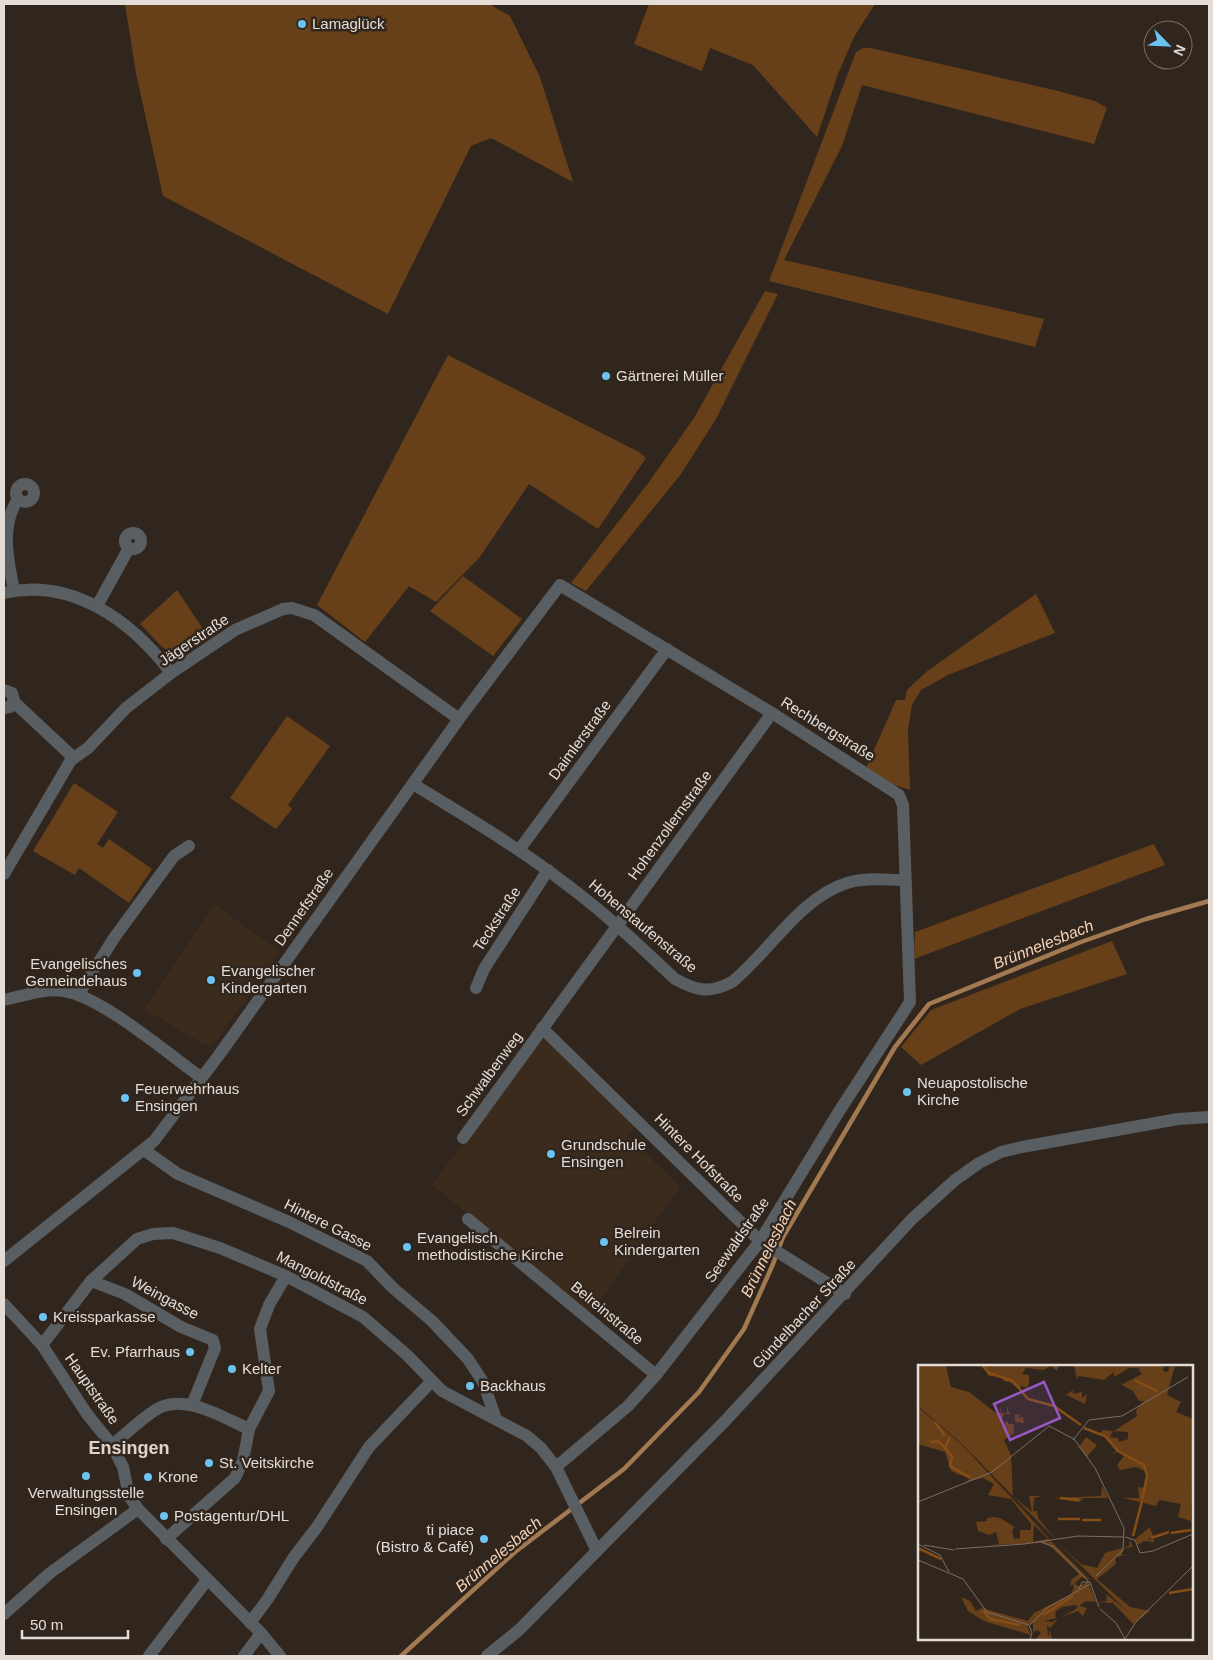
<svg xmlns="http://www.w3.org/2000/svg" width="1213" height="1660" font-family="Helvetica,sans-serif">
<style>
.built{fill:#3b2b1d}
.green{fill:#673f19}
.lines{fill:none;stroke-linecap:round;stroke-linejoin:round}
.stream{stroke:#a27950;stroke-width:4.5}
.minor{stroke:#585e62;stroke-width:12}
.poi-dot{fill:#6ac3f1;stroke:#31261d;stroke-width:2}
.labels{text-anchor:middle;stroke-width:5;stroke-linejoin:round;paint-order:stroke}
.poi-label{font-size:15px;fill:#e4ddd7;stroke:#31261d;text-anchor:start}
.street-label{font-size:15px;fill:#e4ddd7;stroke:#31261d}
.water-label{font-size:16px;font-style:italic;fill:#f5d3b8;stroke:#31261d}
.quarter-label{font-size:18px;font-weight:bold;fill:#e2d3c8;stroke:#31261d}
.inset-river{fill:none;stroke:#864e16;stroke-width:2.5}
.inset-road{fill:none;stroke:#796f67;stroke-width:1}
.view{fill:#9558c5;fill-opacity:0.15;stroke:#9558c5;stroke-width:2.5}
.inset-edge{fill:none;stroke:#e4ddd7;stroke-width:2.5}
</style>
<rect width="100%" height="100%" fill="#31261d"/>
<g class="built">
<polygon points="214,904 280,952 216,1041 210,1045 202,1043 144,1009"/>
<polygon points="547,1039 636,1126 627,1136 680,1186 591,1313 432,1185 539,1040"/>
</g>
<g class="green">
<polygon points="125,4 489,4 510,16 540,77 573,182 491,138 471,146 388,314 163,196 136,73"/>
<polygon points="649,4 875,4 854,37 838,74 817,137 753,65 710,48 702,71 634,44"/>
<polygon points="863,48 871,48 1058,91 1095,101 1107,108 1094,144 862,85 842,146 784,260 1044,319 1035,347 769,281 856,52"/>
<polygon points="765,291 778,294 716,419 681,474 586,591 571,583 649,482 694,418"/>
<polygon points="448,355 639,452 646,458 598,529 529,484 480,557 436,602 409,586 365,642 317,605"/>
<polygon points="463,576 522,619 493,656 430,611"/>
<path d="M 177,590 L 207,635 C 200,640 192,647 184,652 C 168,661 151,633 140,624 Z"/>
<polygon points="1036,594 1055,633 948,675 921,690 912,705 908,730 910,790 892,784 866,768 896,700 905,700 907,690 926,672"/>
<polygon points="287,716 330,746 288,805 292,809 276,829 230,798"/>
<polygon points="74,783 118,812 97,844 103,848 109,839 152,869 129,903 79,868 75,875 33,851"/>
<polygon points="1154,844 1165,865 914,959 915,932"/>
<polygon points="1112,941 1127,974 1020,1009 921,1065 901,1047 931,1010"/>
</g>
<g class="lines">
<polyline class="stream" points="401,1656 515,1552 624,1469 699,1392 744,1329 773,1264 783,1237 895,1047 929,1004 1081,942 1146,919 1209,901"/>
<g class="minor">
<circle cx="25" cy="493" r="9"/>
<circle cx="133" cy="541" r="8"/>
<path d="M 14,590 C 8,561 0,526 18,499"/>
<path d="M 4,593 C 72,577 132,621 171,673"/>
<polyline points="97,606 129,548"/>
<polyline points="4,690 12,693 14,701 10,707 4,708"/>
<polyline points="14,702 74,758"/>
<path d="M 413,784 C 465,816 518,847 566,884 C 605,913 640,946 675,979 C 697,991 709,994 732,982 C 769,952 801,897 847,883 C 865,877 885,880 904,880"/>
<polyline points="519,850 667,649"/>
<polyline points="4,874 71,760 88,748 126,708 171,673 235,630 283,609 292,608 314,615 459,719"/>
<polyline points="476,988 484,969 548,870"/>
<polyline points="78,995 114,938 174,856 189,846"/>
<path d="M 4,1000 C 23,996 44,988 64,991 C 102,997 168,1054 202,1078"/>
<polyline points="542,1028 760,1241 845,1294"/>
<polyline points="463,1138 772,713"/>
<polyline points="144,1150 178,1174 289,1222 367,1261 393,1288 432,1321 468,1359 483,1382 496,1419"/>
<polyline points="468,1219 656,1375"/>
<polyline points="4,1261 154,1141 219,1055 459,719 560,585 772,713 899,795 903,805 910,1002 838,1113 760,1241 656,1375 628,1406 556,1467"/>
<polyline points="91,1281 125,1294 181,1327 213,1340 215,1348 192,1405"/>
<polyline points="4,1304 42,1345 87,1414 112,1445 123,1467 129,1496 138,1509 261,1633 280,1656"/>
<polyline points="42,1345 91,1281 137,1239 153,1234 173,1233 220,1248 286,1276 363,1317 407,1355 442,1391 527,1436 541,1448 556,1467 597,1551"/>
<path d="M 112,1445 C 125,1435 147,1413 161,1407 C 188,1395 224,1418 249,1429"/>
<polyline points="166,1539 235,1478 243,1461 249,1429 269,1391 260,1329 269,1305 286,1276"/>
<polyline points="4,1614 50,1573 138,1509"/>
<polyline points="250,1623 267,1600 294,1557 317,1527 369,1447 431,1382"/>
<polyline points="149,1656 207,1580"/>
<polyline points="244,1656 261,1633"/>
<polyline points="487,1656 519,1630 725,1421 912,1219 955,1180 979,1163 1001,1152 1022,1147 1178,1119 1209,1117"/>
</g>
</g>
<g class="poi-dot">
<circle cx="302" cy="24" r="5"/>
<circle cx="606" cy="376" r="5"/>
<circle cx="137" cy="973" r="5"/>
<circle cx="211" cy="980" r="5"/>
<circle cx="907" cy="1092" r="5"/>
<circle cx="125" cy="1098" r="5"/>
<circle cx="551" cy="1154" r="5"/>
<circle cx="604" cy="1242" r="5"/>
<circle cx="407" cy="1247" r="5"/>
<circle cx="43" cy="1317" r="5"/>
<circle cx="190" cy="1352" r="5"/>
<circle cx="232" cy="1369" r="5"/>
<circle cx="470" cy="1386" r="5"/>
<circle cx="209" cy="1463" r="5"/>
<circle cx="86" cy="1476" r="5"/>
<circle cx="148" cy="1477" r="5"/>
<circle cx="164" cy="1516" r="5"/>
<circle cx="484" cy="1539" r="5"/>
</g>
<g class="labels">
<g class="poi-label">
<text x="312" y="29">Lamaglück</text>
<text x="616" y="381">Gärtnerei Müller</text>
<text x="127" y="969" text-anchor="end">Evangelisches<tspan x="127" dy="17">Gemeindehaus</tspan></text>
<text x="221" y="976">Evangelischer<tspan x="221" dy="17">Kindergarten</tspan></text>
<text x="917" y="1088">Neuapostolische<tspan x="917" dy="17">Kirche</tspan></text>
<text x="135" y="1094">Feuerwehrhaus<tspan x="135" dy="17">Ensingen</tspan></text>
<text x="561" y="1150">Grundschule<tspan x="561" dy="17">Ensingen</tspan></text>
<text x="614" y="1238">Belrein<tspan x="614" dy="17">Kindergarten</tspan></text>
<text x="417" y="1243">Evangelisch<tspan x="417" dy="17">methodistische Kirche</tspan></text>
<text x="53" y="1322">Kreissparkasse</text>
<text x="180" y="1357" text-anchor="end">Ev. Pfarrhaus</text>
<text x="242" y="1374">Kelter</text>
<text x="480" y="1391">Backhaus</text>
<text x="219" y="1468">St. Veitskirche</text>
<text x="158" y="1482">Krone</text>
<text x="86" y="1498" text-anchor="middle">Verwaltungsstelle<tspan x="86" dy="17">Ensingen</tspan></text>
<text x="174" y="1521">Postagentur/DHL</text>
<text x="474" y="1535" text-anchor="end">ti piace<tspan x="474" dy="17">(Bistro &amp; Café)</tspan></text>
</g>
<g class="street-label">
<text transform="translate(194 640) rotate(-34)" y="5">Jägerstraße</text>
<text transform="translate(828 729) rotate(32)" y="5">Rechbergstraße</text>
<text transform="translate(580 740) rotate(-54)" y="5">Daimlerstraße</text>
<text transform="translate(670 825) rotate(-54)" y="5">Hohenzollernstraße</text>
<text transform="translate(304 907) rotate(-55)" y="5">Dennefstraße</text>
<text transform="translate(497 919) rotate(-57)" y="5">Teckstraße</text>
<text transform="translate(643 926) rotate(40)" y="5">Hohenstaufenstraße</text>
<text transform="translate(489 1074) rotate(-54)" y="5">Schwalbenweg</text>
<text transform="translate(699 1158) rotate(45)" y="5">Hintere Hofstraße</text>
<text transform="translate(328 1225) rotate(27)" y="5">Hintere Gasse</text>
<text transform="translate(737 1240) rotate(-55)" y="5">Seewaldstraße</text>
<text transform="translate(322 1278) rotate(27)" y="5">Mangoldstraße</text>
<text transform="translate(165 1298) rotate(28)" y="5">Weingasse</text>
<text transform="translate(607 1313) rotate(40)" y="5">Belreinstraße</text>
<text transform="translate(804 1314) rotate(-47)" y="5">Gündelbacher Straße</text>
<text transform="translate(92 1389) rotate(55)" y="5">Hauptstraße</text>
</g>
<g class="water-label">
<text transform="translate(1043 944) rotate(-22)" y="6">Brünnelesbach</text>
<text transform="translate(768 1248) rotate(-64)" y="6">Brünnelesbach</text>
<text transform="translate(498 1554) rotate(-40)" y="6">Brünnelesbach</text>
</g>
<g class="quarter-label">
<text x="129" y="1454">Ensingen</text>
</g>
</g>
<g transform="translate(918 1365)">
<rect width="275" height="275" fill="#31261d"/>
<path d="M 0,0 L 43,0 L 28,1 L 33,22 L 51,27 L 78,48 L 82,49 L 82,41 L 83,48 L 89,48 L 89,40 L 91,48 L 102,50 L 100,53 L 105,52 L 106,58 L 97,57 L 97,49 L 86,49 L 83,56 L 83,60 L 90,56 L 90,59 L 96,59 L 96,68 L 86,75 L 93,90 L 95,131 L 114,147 L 111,131 L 125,131 L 116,133 L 115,146 L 119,146 L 120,153 L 138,175 L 43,78 L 0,41 ZM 63,0 L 135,0 L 137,1 L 141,0 L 139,6 L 133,1 L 125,5 L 108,3 L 104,9 L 111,10 L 111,19 L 109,23 L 103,21 L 100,24 L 92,17 L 85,16 L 87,12 L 71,11 ZM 156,0 L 238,0 L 246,2 L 245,6 L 250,7 L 251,2 L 257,1 L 249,30 L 263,37 L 258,47 L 275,54 L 273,156 L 260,152 L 263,139 L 241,135 L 238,141 L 205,133 L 221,133 L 220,122 L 227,123 L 229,107 L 218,102 L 202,105 L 199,100 L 206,91 L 199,86 L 194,91 L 198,85 L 190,74 L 170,64 L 182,68 L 185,65 L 195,66 L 192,72 L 200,73 L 201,77 L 210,74 L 210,67 L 196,66 L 219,51 L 218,45 L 226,36 L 221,36 L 215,26 L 206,21 L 200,16 L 205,19 L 224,9 L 220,3 L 211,3 L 196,12 L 196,7 L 186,15 L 161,11 L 159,14 ZM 155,25 L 155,29 L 164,27 L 164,33 L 169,29 L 167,39 L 148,30 ZM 0,42 L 44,80 L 109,149 L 132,175 L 126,178 L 133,176 L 172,215 L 164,212 L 156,219 L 162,221 L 170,216 L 178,237 L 168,236 L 161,241 L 169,243 L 165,251 L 160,246 L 141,253 L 132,263 L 129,260 L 130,273 L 132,265 L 134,275 L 117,275 L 123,268 L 120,265 L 115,267 L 115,258 L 109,260 L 113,270 L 66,256 L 50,246 L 43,232 L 52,236 L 58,246 L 64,243 L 110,256 L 116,248 L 153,229 L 156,223 L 155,219 L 152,221 L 153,215 L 161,209 L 132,181 L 124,178 L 71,180 L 81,179 L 78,167 L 71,170 L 60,166 L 58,157 L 69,156 L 69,153 L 76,152 L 82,153 L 97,162 L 94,165 L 96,174 L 102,173 L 102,165 L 113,165 L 113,159 L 93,134 L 70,130 L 76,119 L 65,113 L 47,117 L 52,114 L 33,106 L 27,87 L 0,79 ZM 116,160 L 130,174 L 115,177 ZM 157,240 L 160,241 L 158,244 L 134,257 L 126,256 L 138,253 L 137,247 L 144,242 ZM 168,72 L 179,80 L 169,92 L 161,82 ZM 184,121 L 190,133 L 165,133 L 161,137 L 135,133 L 183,131 ZM 225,141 L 235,171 L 229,175 L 236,174 L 236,177 L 226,176 L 220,180 L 217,174 L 232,162 ZM 212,174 L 215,182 L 206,183 L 204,189 L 206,190 L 197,193 L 198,199 L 179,214 L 212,242 L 232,246 L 215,259 L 195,238 L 180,237 L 189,236 L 188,229 L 209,246 L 138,176 L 163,199 L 179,203 L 187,188 L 211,181 Z" fill="#673f19" fill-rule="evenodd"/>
<path class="inset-river" d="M 64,0 L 71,8 L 95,16 L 110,34 L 136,41 L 163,60M 217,15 L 239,26M 17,57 L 27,71M 166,63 L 187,71 L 200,86 L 226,100 L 229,111 L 224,135M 32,72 L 27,83 L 34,92 L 32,101 L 53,113M 12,77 L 20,76 L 26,82M 142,133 L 161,135M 140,154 L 162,154M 164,155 L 183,155M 253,168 L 273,165M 215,171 L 224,136M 233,173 L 251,167M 0,183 L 23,194M 251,228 L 275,224M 65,245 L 72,254 L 102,260M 125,250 L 155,231"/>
<path class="inset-road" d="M 156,74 L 177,103 L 206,163 L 205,185 L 178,211M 155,75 L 171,55 L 204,51 L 270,12M 0,137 L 74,107 L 131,61 L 156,74M 207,172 L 217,175 L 222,188 L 235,186 L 275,169M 123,177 L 136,182 L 170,216M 0,179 L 22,190 L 31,207M 6,180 L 36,185M 37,184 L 106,179 L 160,171 L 205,172M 0,195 L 45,214 L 69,247 L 111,260 L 114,268 L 112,275M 161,224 L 164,217 L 172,217 L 181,242M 182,244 L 198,258 L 207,274 L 218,257 L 275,201M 111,261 L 129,243 L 172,219"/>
<path class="view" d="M 126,17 L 142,53 L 92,75 L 76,39 Z"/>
<rect width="275" height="275" class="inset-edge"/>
</g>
<rect width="1213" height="1660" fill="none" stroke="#e4ddd7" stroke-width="10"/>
<g transform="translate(1168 45) rotate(114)"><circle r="24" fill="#31261d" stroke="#796f67"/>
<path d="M0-4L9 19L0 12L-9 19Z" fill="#6ac3f1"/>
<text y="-8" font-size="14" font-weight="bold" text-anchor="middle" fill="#e4ddd7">N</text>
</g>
<path d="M22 1630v8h106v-8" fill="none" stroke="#e4ddd7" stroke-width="2.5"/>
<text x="30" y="1630" font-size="15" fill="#e4ddd7" stroke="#31261d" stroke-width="4" paint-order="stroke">50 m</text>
</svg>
